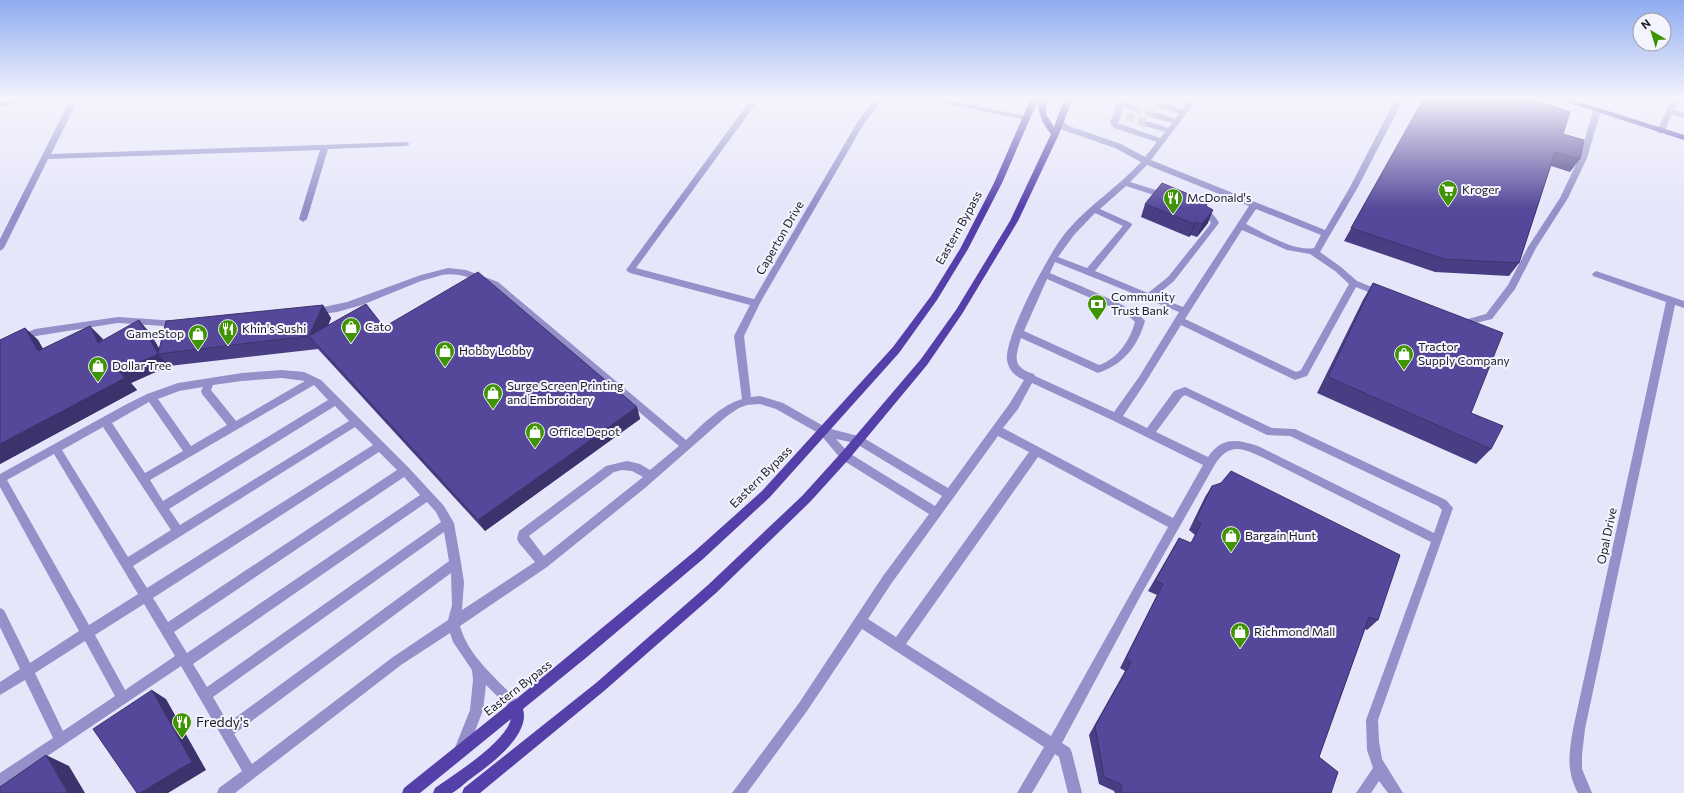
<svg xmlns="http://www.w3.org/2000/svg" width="1684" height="793" font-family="Commissioner,sans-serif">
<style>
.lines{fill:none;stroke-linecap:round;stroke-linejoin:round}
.minor-tunnel{stroke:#bdbdd0;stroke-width:8;stroke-dasharray:8 4.5;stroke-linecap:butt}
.minor{fill:#9490ca;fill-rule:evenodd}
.major{fill:#553fa9;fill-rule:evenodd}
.wall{fill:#493e84}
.shaded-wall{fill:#3c326c}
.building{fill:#55489a;stroke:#3c326c}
.labels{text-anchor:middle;stroke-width:4;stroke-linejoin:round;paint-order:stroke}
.poi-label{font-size:12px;fill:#1b1b24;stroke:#f4f4ff;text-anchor:start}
.street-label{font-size:12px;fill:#1b1b24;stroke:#f4f4ff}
.near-poi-label{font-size:14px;fill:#1b1b24;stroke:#f4f4ff;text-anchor:start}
</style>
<rect width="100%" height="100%" fill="#e6e6fb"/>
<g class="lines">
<g class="minor-tunnel">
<polyline points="1143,98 1162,105"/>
<polyline points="1134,108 1155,115"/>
<polyline points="1127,116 1148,124"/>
</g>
<g class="minor">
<polygon points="23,98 45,98 41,100 0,106 0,102"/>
<polygon points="71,98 79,98 51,154 406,142 410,144 406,146 328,149 307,219 303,222 299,219 320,150 48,159 4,248 0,251 0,239"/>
<path d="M 752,98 L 760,98 L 636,268 L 754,299 L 858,121 L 876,98 L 884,98 L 865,122 L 760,303 L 744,336 L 751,397 L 760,396 L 783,403 L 827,428 L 862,437 L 948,488 L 1010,403 L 1024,380 C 1015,376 1009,371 1007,360 C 1004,337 1051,249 1067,231 C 1089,205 1118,187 1141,162 L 1115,148 L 1063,130 L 1057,125 L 1057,121 L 1063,121 L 1069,126 L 1121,144 L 1145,157 L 1157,142 L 1114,128 L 1110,123 L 1117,103 L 1121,98 L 1129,98 L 1126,102 L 1138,108 L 1134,110 L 1124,107 L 1118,123 L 1160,138 L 1165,132 L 1145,126 L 1145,122 L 1151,122 L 1168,128 L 1172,123 L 1152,117 L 1152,113 L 1158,113 L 1175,119 L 1179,114 L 1159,107 L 1159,103 L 1165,103 L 1182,110 L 1185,105 L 1169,98 L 1181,98 L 1188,101 L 1190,98 L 1198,98 L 1151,160 L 1325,230 L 1350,187 L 1396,98 L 1404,98 L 1358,187 L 1320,252 L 1341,267 L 1357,281 L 1384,292 L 1386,294 L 1384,296 L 1378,296 L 1356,287 L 1307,376 L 1295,380 L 1181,325 L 1145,383 L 1123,416 L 1147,428 L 1174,391 L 1185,387 L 1272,428 L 1295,429 L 1446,500 L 1453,508 L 1378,720 L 1379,741 L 1382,759 L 1403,793 L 1388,793 L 1379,781 L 1371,793 L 1356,793 L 1373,768 L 1367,750 L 1366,720 L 1431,542 L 1268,460 C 1244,449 1230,440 1214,466 L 1142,593 L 1062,743 L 1070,748 L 1072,753 L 1082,793 L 1068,793 L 1059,757 L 1055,754 L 1032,793 L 1017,793 L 1044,747 L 862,629 L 807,711 L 747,793 L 732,793 L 799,703 L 883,576 L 929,514 L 841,459 L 820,434 L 776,409 L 760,404 L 747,405 L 739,408 L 727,416 L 645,488 L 547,567 L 460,626 C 468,656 498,680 519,702 L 521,706 L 519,710 L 515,712 L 511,710 L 486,685 L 483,710 L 466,755 L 461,757 L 456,755 L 454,750 L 470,710 L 473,680 L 472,670 L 453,642 L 450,633 L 401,665 L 235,793 L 217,793 L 219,788 L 242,771 L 181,666 L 0,788 L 0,773 L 53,738 L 25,680 L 0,695 L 0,682 L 20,669 L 0,627 L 0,608 L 4,610 L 30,663 L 79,631 L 0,487 L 0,474 L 125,405 L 147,394 L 178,383 L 242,373 L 282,370 L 304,372 L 321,380 L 409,468 L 444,506 L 454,523 L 461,563 L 464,582 L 462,610 L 535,562 L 519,543 L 517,539 L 519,531 L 606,466 L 627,461 L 640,464 L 650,470 L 679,446 L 492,286 C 475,280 460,272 442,275 L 421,281 L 362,305 L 337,312 L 314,315 L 309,312 L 314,309 L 347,302 L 421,275 L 448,268 L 466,270 L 498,282 L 686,440 C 703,424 720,406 742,399 L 734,336 L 750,305 L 630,273 L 626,270 ZM 1147,165 L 1249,206 L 1183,307 L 1156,296 L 1174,281 L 1219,223 C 1215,215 1209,209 1200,206 L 1196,209 L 1209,220 L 1211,223 L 1209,226 L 1168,277 L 1148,293 L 1095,271 L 1132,225 L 1131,223 L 1100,209 L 1126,186 L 1166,199 L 1170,196 L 1169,194 L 1130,182 ZM 1256,209 L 1321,235 L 1314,248 C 1294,252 1264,233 1246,224 ZM 1095,213 L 1123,226 L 1087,268 L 1058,257 L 1074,235 ZM 1242,230 L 1287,250 L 1310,254 L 1335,271 L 1349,284 L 1301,370 L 1296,372 L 1185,319 ZM 1055,262 L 1179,312 L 1139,377 L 1114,412 L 1035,376 L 1034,374 C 1012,367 1015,358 1021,338 L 1098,373 C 1123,365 1138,346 1145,321 C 1135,306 1069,282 1050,273 ZM 1047,279 L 1125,313 L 1135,322 C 1130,340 1118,359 1099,365 L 1024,331 ZM 282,378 L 305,381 L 236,421 L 211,390 L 213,385 L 242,381 ZM 1032,383 L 1112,420 L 1203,465 L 1173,518 L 1003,428 L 1018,409 ZM 314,385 L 328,400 L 163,501 L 150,480 ZM 203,387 L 201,391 L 202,394 L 227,425 L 191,446 L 158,399 L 179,391 ZM 1185,395 L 1267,435 L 1290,436 L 1438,506 L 1442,510 L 1434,533 L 1258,446 C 1236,439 1222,437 1208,457 L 1156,432 L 1182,397 ZM 149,402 L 183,451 L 145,473 L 112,423 ZM 335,406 L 349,421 L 180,525 L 169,509 ZM 103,427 L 171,530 L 128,557 L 62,450 ZM 355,427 L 373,445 L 147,588 L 133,566 ZM 998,436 L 1029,452 L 896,637 L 868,619 L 891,584 ZM 836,439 L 855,443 L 942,496 L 935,506 L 849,453 ZM 379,452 L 397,470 L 168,622 L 153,598 ZM 54,454 L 138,594 L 89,625 L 7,480 ZM 1038,457 L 1168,527 L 1051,736 L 906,644 ZM 622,470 L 632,471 L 643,477 L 544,556 L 529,536 L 614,472 ZM 404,477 L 420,495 L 187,653 L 174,632 ZM 427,502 L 436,512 L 441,522 L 207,687 L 193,664 ZM 444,532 L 449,561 L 228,723 L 213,697 ZM 451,573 L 452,605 L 448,620 L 393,657 L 252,764 L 234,734 ZM 144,604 L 175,656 L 125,690 L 95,635 ZM 85,641 L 115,696 L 63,731 L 35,673 Z"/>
<polygon points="919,98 936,98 1026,116 1030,118 1026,120"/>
<polygon points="1672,98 1680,98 1674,110 1684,113 1684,118 1672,114 1664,133 1658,133 1657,131"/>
<polygon points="1594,108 1600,108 1601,110 1587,158 1568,198 1536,248 1515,289 1492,319 1460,327 1457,326 1455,324 1457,322 1486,314 1508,285 1528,247 1560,198 1579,158"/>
<path d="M 1596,271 L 1684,301 L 1684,308 L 1675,305 L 1585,729 L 1582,755 L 1582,769 L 1592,793 L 1578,793 C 1566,771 1569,753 1573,729 L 1666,302 L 1593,276 L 1592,274 Z"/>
<polygon points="118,317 178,321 183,324 178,327 118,323 36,336 0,352 0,344 35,329"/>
</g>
<g class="major">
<path d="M 1031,98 L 1039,98 L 1002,183 L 968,249 L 937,300 L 899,353 L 770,497 L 703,559 L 587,657 L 523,709 C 531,736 488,766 469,780 C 464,784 458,790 452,793 C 447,793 439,793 433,793 L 435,788 C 456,773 505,743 511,719 L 420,793 L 402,793 L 404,788 L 509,704 L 511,702 L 515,700 L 695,551 L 762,491 L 893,347 L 931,296 L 960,249 L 994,183 Z"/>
<path d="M 1039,98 L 1047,98 L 1046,114 L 1054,127 L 1065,98 L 1073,98 L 1059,134 L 1018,221 L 962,314 L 927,365 L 849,459 L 810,502 L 716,593 L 604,691 L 480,793 L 462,793 L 464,788 L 596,683 L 708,585 L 802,496 L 841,453 L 921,359 L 956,310 L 1010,221 L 1051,134 C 1042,123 1037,113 1039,98 Z"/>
<polygon points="1554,98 1567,98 1684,135 1684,140"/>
</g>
</g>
<g class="wall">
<polygon points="1424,98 1563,134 1580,159 1570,172 1551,166 1519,263 1509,276 1435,272 1344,241"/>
<polygon points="1145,204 1206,206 1208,223 1197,237 1191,235 1189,237 1141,217"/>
<polygon points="1373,283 1471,413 1491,449 1476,464 1317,393 1363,300"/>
<polygon points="323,305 331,318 328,326 384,327 637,407 640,419 485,531 318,349 169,366 131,383 137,390 0,464 0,340 25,328 38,340 43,349 102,338 103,340 150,333 159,349"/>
<polygon points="1212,486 1378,620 1367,630 1365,629 1319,757 1331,793 1115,793 1114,791 1099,784 1089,735 1125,671 1120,668 1157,595 1148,591 1179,538 1191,543 1195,535 1189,530 1205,497"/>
</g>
<g class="shaded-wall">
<polygon points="1213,210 1208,223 1197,237 1202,224"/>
<polygon points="1196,222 1191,235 1189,237 1194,224"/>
<polygon points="323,305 331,318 319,347 309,336"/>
<polygon points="139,320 150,333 162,353 158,354"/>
<polygon points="90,326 102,338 110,355 98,343"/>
<polygon points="25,328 38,340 51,363 38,351"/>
<polygon points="158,354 169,366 131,383 137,390 0,464 0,444 119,371"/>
<polygon points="637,407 640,419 485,531 478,520"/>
<polygon points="152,690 166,699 206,770 168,793 140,793"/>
<polygon points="46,755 69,766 85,793 68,793"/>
</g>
<g class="building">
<polygon points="1424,98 1528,98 1570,112 1563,134 1584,140 1580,159 1555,152 1519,263 1444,259 1351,228"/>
<polygon points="1162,183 1198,198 1207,204 1206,206 1213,210 1202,224 1196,222 1194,224 1145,204"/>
<polygon points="478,272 637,407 478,520 309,336 366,304 384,327"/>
<polygon points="1373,283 1503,333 1471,413 1503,426 1491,449 1328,377"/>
<polygon points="323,305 309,336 158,354 166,321"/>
<polygon points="139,320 158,354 119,371 125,378 0,444 0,340 25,328 38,351 90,326 98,343"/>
<polygon points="1231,471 1400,555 1378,620 1369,617 1319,757 1338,772 1331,793 1122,793 1121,784 1104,777 1095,726 1131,662 1126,658 1163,584 1155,581 1179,538 1191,543 1201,524 1196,519 1212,486 1221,483"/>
<polygon points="152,690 192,762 140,793 137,793 93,729"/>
<polygon points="46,755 68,793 0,793 0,787"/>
</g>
<linearGradient id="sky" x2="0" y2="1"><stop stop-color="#8facf0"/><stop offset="0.47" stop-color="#f4f4fd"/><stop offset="1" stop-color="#f4f4fd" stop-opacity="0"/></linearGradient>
<rect width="1684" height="209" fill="url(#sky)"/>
<defs>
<g id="supermarket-pin" transform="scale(1)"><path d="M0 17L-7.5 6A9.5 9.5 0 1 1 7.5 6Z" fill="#3f9402" stroke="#f4f4ff"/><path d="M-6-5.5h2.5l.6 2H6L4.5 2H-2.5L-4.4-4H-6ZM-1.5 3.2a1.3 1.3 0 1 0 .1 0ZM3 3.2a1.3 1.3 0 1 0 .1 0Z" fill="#fff"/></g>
<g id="restaurant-pin" transform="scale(1)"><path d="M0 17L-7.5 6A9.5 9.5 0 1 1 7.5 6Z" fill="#3f9402" stroke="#f4f4ff"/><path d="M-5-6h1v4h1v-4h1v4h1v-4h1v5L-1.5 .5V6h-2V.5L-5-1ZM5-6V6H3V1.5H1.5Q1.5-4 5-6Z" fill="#fff"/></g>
<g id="bank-pin" transform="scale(1)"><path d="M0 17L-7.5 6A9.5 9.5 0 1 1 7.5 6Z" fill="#3f9402" stroke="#f4f4ff"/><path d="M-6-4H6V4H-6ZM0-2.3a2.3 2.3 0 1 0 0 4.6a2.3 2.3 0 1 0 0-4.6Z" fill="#fff"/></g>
<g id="shop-pin" transform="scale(1)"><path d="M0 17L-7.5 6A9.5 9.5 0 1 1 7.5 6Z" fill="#3f9402" stroke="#f4f4ff"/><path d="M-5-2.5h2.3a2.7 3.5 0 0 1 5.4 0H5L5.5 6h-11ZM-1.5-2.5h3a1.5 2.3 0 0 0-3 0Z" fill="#fff"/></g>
</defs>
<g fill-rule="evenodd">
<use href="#supermarket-pin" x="1448" y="190"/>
<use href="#restaurant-pin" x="1173" y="198"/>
<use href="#bank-pin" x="1097" y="304"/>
<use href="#shop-pin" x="351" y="327"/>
<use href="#restaurant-pin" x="228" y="329"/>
<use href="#shop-pin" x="198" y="334"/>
<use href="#shop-pin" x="445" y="351"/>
<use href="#shop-pin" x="1404" y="354"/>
<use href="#shop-pin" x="98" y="366"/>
<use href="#shop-pin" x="493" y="393"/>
<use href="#shop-pin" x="535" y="432"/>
<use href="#shop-pin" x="1231" y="536"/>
<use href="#shop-pin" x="1240" y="632"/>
<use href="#restaurant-pin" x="182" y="722"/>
</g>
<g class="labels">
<g class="poi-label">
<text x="1462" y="194">Kroger</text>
<text x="1187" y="202">McDonald's</text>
<text x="1111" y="301">Community<tspan x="1111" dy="14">Trust Bank</tspan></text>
<text x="365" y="331">Cato</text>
<text x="242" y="333">Khin's Sushi</text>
<text x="184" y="338" text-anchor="end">GameStop</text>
<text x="1418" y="351">Tractor<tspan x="1418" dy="14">Supply Company</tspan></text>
<text x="459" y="355">Hobby Lobby</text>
<text x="112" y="370">Dollar Tree</text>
<text x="507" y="390">Surge Screen Printing<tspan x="507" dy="14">and Embroidery</tspan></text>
<text x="549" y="436">Office Depot</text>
<text x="1245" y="540">Bargain Hunt</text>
<text x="1254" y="636">Richmond Mall</text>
</g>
<g class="street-label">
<text transform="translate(959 228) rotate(-61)" y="4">Eastern Bypass</text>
<text transform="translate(780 238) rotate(-60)" y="4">Caperton Drive</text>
<text transform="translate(761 477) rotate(-45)" y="4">Eastern Bypass</text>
<text transform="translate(1607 536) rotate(-78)" y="4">Opal Drive</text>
<text transform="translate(518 688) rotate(-38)" y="4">Eastern Bypass</text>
</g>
<g class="near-poi-label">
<text x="196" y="727">Freddy's</text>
</g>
</g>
<g transform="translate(1652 32) rotate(322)"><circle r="19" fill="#f4f4ff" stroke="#9d9da7"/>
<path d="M0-3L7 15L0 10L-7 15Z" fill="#3f9402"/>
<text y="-6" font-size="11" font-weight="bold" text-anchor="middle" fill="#1b1b24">N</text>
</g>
</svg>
